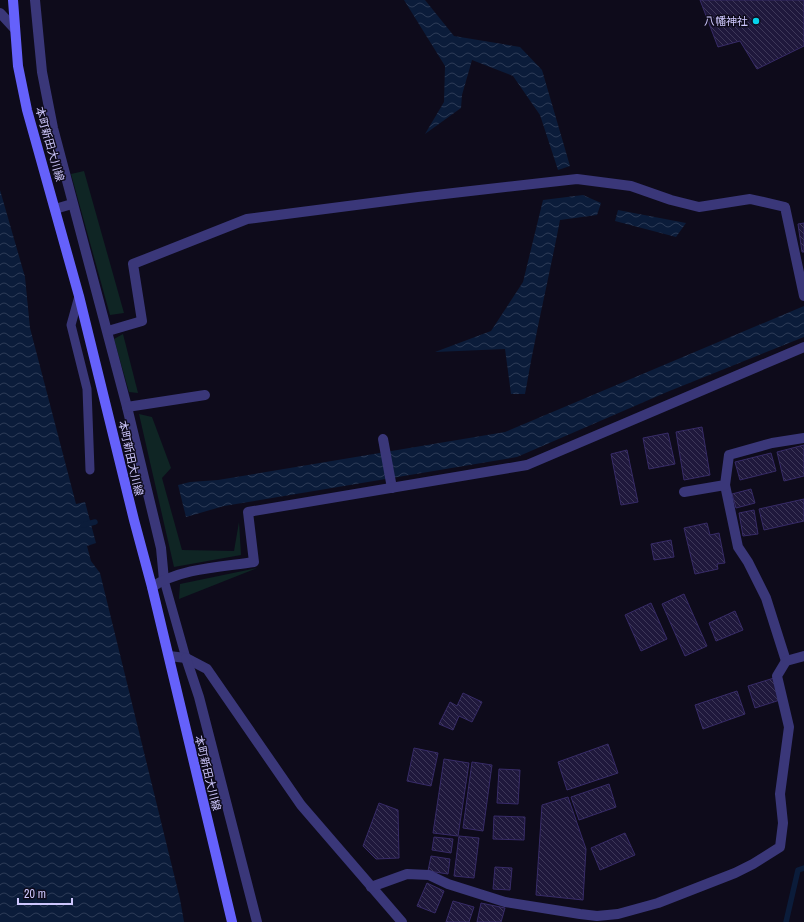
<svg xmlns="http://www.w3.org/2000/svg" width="804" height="922" font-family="'Archivo Narrow','Noto Sans JP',sans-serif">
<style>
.green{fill:#0f2524}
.water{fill:url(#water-waves)}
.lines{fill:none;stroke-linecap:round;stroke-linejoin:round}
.stream{stroke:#0b1c3a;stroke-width:5.5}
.building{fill:url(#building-back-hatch);stroke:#372b67}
.lane{stroke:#3a3779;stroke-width:9}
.street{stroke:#3a3779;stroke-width:10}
.secondary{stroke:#6561fb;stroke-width:10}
.poi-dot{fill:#06d2ea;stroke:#0e0b1b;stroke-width:1.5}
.labels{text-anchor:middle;stroke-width:3;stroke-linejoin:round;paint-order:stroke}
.poi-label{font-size:11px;fill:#cec7fd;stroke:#0e0b1b;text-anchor:end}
.street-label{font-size:11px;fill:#cec7fd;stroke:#0e0b1b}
</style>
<defs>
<pattern id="water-waves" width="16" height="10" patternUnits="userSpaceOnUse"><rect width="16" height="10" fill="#0b1c3a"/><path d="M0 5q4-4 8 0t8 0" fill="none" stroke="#2d3c57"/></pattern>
<pattern id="building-back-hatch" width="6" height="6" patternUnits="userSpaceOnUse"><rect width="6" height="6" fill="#1f183c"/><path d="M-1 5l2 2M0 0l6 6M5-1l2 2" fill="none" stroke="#3e3859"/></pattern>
</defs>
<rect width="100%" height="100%" fill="#0e0b1b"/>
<g class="green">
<polygon points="84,171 124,313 110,315 71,174"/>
<polygon points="123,334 138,393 129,392 114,339"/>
<polygon points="139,414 152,417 171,468 162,478 182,550 234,551 239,522 241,555 174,567"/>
<polygon points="257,568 179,599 180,584"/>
</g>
<g class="water">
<polygon points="404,0 425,0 454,36 520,47 542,70 570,166 558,170 540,115 513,76 472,60 462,95 461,108 425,134 444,102 445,66"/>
<polygon points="0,190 25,277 30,328 76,504 85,502 96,543 87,546 91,561 100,573 180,899 184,922 0,922"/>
<path d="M 583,195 L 601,203 L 597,215 L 560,220 C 549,278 535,335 525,394 L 511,394 L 505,349 L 435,352 L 491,331 L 523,282 L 543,200 Z"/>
<polygon points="618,210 686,223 676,237 615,221"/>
<polygon points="804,306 804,337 667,392 517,457 224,506 186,517 178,485 190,482 218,480 505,432"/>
</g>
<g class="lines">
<g class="stream">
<polyline points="83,525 95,522"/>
<polyline points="786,922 798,870 804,868"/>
</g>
</g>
<g class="building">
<polygon points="700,0 804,0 804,46 757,69 740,41 718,47"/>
<polygon points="804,223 804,252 802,252 798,224"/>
<polygon points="702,427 710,475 684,480 676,432"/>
<polygon points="668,433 675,464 649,469 643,438"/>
<polygon points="804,445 804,476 784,481 777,452"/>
<polygon points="627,450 638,502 621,505 611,454"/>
<polygon points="771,453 776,471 740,480 735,462"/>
<polygon points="751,489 755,503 736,508 732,494"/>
<polygon points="804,499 804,521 764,530 759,509"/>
<polygon points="754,510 758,534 743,536 739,513"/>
<polygon points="707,523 710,535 719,533 725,563 717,564 718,569 695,574 684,528"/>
<polygon points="671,540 674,557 654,560 651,544"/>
<polygon points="684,594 707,646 685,656 662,604"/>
<polygon points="651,603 667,639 641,651 625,615"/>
<polygon points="735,611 743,630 716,641 709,623"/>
<polygon points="774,678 780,700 755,708 748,686"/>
<polygon points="737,691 745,714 703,729 695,705"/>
<polygon points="463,693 482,702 472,722 459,716 453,730 439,724 450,702 457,706"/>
<polygon points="608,744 618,773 567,790 558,762"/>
<polygon points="414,748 438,753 431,786 407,781"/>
<polygon points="444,759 469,763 458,836 433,833"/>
<polygon points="472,762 492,765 483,831 463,828"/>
<polygon points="499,769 520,770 518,804 497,803"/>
<polygon points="609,784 616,807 579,820 571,797"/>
<polygon points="568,797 586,849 583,900 536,895 542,805"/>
<polygon points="379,803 398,810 399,858 376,859 363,846"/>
<polygon points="494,816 525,817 524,840 493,839"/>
<polygon points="625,833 635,855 600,870 591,848"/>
<polygon points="459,836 479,838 474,878 454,876"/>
<polygon points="434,837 453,839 451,853 432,850"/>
<polygon points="431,856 450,859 448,874 428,871"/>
<polygon points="495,867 512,868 510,890 493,889"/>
<polygon points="427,883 444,891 435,913 417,906"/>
<polygon points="453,901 474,907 469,922 446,922"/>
<polygon points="481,903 505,908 501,922 477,922"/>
</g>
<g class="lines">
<g class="lane">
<polyline points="79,296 71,325 87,389 90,470"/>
<polyline points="164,580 186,658"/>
</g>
<g class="street">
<polyline points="35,0 42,72 53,128 127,407 161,548 164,580"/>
<polyline points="0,13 14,28"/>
<polyline points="55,209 72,204"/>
<polyline points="108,331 142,321 133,264 247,219 418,197 577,179 631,186 671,200 699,207 750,199 785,207 804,296"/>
<polyline points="127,407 205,395"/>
<polyline points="383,439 392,488"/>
<polyline points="725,485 738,547 748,562 766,598 786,661"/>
<polyline points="684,492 725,485 729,455 772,443 804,438"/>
<path d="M 152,587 C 181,568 221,567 254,562 L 248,512 L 527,465 L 804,347"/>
<polyline points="169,656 186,658 207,669 301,805 402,922"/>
<polyline points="186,658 199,697 257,922"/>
<polyline points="371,887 407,874 429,875 448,884 505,902 580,914 597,916 618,914 658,903 735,873 753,864 780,847 783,823 780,794 789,727 777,676 786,661 804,656"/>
</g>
<polyline class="secondary" points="13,0 18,66 27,110 79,296 134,520 152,587 232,922"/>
</g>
<circle class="poi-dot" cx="756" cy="21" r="4"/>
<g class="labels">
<g class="poi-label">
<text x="748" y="25">八幡神社</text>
</g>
<g class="street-label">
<text transform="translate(50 144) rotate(74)" y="4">本町新田大川線</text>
<text transform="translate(131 458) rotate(77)" y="4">本町新田大川線</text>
<text transform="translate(208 773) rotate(76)" y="4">本町新田大川線</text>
</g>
</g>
<path d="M18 898v6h54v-6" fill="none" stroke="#cec7fd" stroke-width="2"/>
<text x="24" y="898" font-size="12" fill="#cec7fd" stroke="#0e0b1b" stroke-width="3" paint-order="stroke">20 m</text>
</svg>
